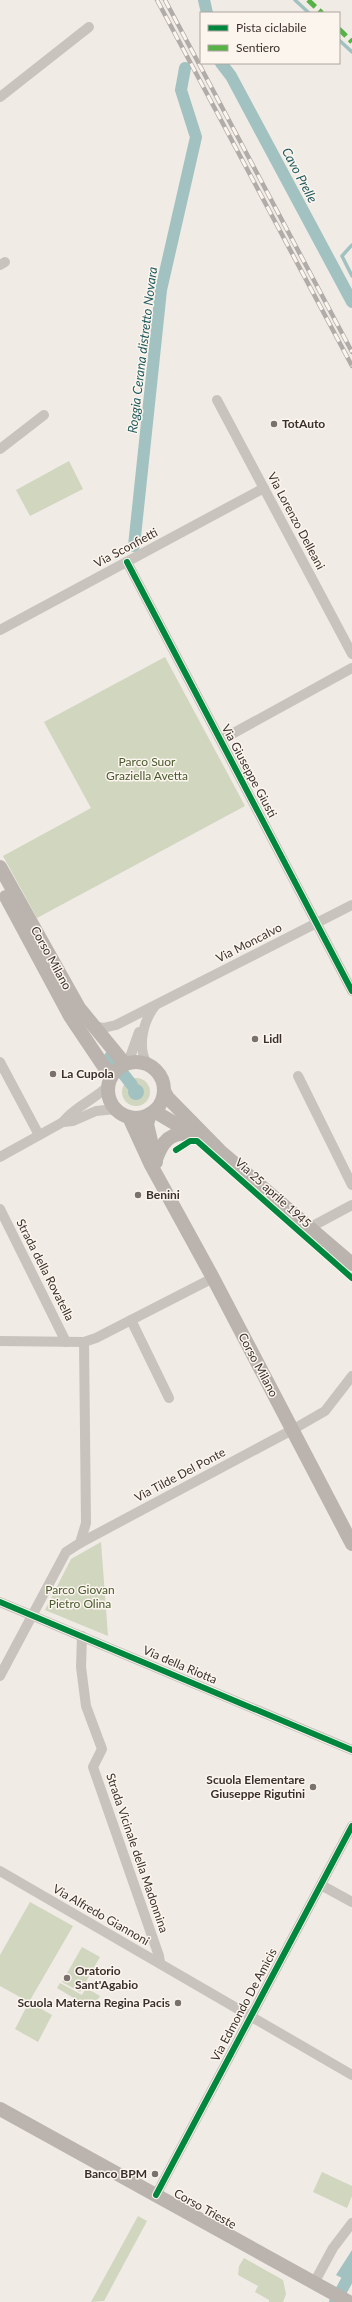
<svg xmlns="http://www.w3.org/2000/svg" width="352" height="2302" font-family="Lato,sans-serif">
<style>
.green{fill:#d1d6bf}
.water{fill:#a1c2c1}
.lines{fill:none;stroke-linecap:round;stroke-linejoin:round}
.stream{stroke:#a1c2c1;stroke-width:3.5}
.canal{stroke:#a1c2c1;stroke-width:12}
.street{stroke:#c9c3be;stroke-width:10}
.secondary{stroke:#bab3ae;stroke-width:14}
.rail-casing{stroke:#b1aca8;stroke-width:4.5}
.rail{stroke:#fbf5ee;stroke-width:3;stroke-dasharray:9;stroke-linecap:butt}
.quiet{stroke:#57b246;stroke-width:5;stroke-dasharray:10 5;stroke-linecap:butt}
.cycleway-casing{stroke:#fbf5ee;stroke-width:8}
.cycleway{stroke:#00873e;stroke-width:6}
.poi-dot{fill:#7a716c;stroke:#fbf5ee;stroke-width:1.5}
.labels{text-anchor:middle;stroke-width:3;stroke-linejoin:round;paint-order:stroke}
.poi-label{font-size:12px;font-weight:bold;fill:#3b302b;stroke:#fbf5ee;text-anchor:start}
.street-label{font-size:12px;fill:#3b302b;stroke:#fbf5ee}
.park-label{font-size:12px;fill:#4a5a2e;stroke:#fbf5ee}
.water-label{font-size:13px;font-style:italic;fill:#1f5a5e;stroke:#fbf5ee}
</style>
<rect width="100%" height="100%" fill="#f0ebe5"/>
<g class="green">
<polygon points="69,461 83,489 30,516 16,490"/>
<polygon points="165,657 245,806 37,918 3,856 91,808 44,722"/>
<circle cx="136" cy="1092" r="14"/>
<polygon points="101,1542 108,1636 45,1610 71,1559"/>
<polygon points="30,1902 73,1926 29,2002 52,2015 38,2042 15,2029 29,2002 0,1986 0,1955"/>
<polygon points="82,1947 100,1957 80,1992 62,1982"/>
<polygon points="60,1983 82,1995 86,1988 100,1996 92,2009 57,1988"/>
<polygon points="322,2172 352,2186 352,2196 347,2208 313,2192"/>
<polygon points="138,2216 147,2221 104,2301 91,2302"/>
<polygon points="244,2258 283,2280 286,2294 283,2302 269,2302 269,2300 255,2292 258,2286 238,2275 239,2266"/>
</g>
<g class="water">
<circle cx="136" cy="1092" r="8"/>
<polygon points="352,2250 352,2283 336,2275"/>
</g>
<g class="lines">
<g class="stream">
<polyline points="295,0 309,13"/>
<polyline points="339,40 352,52"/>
<polyline points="352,245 342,256 352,276"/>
</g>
<g class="canal">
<polyline points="204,0 207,13"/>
<polyline points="221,63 231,76 352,302"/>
<polyline points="134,546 161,290 196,137 181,90 185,68"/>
<polyline points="110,1057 132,1085"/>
<polyline points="335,2302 352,2271"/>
</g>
<g class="street">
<polyline points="0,97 89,27"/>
<polyline points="0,265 5,262"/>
<polyline points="217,400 352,654"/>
<polyline points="0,449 44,415"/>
<polyline points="127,562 352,991"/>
<polyline points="0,630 264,488"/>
<polyline points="221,740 352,668"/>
<polyline points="94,1026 103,1028 116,1025 352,905"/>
<polyline points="0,1062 39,1135"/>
<polyline points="128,1063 139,1032"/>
<path d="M 147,1064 C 137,1047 143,1021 155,1006"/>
<polyline points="298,1076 352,1185"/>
<polyline points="63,1122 73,1121 96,1111 116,1109"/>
<path d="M 0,1157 L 63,1122 C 74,1107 94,1100 108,1086"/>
<polyline points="0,1209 66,1342"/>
<polyline points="309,1228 352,1205"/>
<polyline points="131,1320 169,1398"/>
<polyline points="0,1341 84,1342 96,1338 213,1278"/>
<polyline points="80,1543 292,1430 325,1411 352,1376"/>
<polyline points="0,1602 352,1750"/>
<polyline points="82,1636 81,1667 86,1706 102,1749 93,1767 159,1956 160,1963"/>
<polyline points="0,1676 66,1552 80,1543 86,1523 84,1342"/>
<polyline points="0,1871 352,2075"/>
<polyline points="321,1885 352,1902"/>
<polyline points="156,2195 352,1826"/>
<polyline points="314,2283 333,2248 352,2223"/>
</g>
<g class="secondary">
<polyline points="0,867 79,1008 125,1064"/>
<polyline points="6,897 70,1016 111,1077"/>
<circle cx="136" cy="1090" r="28"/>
<polyline points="164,1091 168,1098 220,1151 352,1264"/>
<polyline points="154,1111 201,1139"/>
<polyline points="150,1114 147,1124 156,1162"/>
<polyline points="129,1117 151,1165 213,1278 352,1544"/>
<path d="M 155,1162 C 162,1141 170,1131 193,1134"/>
<polyline points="0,2109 349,2302"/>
</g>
<g class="rail-casing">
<g id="rail">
<polyline points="157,0 352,366"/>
<polyline points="165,0 352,352"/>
</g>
</g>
<use href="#rail" class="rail"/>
<g class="quiet">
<polyline points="308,0 322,13"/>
<polyline points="339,29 352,42"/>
</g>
<g class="cycleway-casing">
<g id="cycleway">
<polyline points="127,562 352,991"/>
<polyline points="176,1150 190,1141 197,1141 352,1278"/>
<polyline points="0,1602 352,1750"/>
<polyline points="156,2195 352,1826"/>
</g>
</g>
<use href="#cycleway" class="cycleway"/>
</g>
<g class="poi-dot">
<circle cx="274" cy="424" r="4"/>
<circle cx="255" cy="1039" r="4"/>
<circle cx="53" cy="1074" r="4"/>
<circle cx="138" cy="1195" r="4"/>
<circle cx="313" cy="1787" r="4"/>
<circle cx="67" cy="1978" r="4"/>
<circle cx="178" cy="2003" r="4"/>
<circle cx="155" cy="2174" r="4"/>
</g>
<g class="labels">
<g class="poi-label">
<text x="282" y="428">TotAuto</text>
<text x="263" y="1043">Lidl</text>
<text x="61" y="1078">La Cupola</text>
<text x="146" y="1199">Benini</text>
<text x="305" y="1784" text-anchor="end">Scuola Elementare<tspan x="305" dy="14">Giuseppe Rigutini</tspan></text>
<text x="75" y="1975">Oratorio<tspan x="75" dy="14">Sant'Agabio</tspan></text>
<text x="170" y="2007" text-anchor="end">Scuola Materna Regina Pacis</text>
<text x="147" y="2178" text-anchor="end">Banco BPM</text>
</g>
<g class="street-label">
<text transform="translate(296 521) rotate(62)" y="4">Via Lorenzo Delleani</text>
<text transform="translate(126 548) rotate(-28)" y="4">Via Sconfietti</text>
<text transform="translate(249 771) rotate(62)" y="4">Via Giuseppe Giusti</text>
<text transform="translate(249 943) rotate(-27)" y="4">Via Moncalvo</text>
<text transform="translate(51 958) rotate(61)" y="4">Corso Milano</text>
<text transform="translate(273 1193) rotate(42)" y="4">Via 25 aprile 1945</text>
<text transform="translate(45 1270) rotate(63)" y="4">Strada della Rovatella</text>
<text transform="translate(258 1365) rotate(62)" y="4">Corso Milano</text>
<text transform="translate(180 1475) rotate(-28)" y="4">Via Tilde Del Ponte</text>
<text transform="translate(180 1665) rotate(23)" y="4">Via della Riotta</text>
<text transform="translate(137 1853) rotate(71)" y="4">Strada Vicinale della Madonnina</text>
<text transform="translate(101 1915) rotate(30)" y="4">Via Alfredo Giannoni</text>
<text transform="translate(244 2005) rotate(-62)" y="4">Via Edmondo De Amicis</text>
<text transform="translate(205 2209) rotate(29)" y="4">Corso Trieste</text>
</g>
<g class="park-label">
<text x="147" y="766">Parco Suor<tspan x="147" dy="14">Graziella Avetta</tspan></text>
<text x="80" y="1594">Parco Giovan<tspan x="80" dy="14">Pietro Olina</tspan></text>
</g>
<g class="water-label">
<text transform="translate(300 175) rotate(62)" y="5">Cavo Prelle</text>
<text transform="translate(142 350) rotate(-83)" y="5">Roggia Cerana distretto Novara</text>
</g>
</g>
<rect x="200" y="12" width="140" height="52" fill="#fbf5ee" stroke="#aea6a0"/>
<rect x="208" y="25" width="20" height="6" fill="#00873e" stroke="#aea6a0"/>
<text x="236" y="32" font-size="12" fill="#3b302b">Pista ciclabile</text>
<rect x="208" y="45" width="20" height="6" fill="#57b246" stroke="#aea6a0"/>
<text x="236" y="52" font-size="12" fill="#3b302b">Sentiero</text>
</svg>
